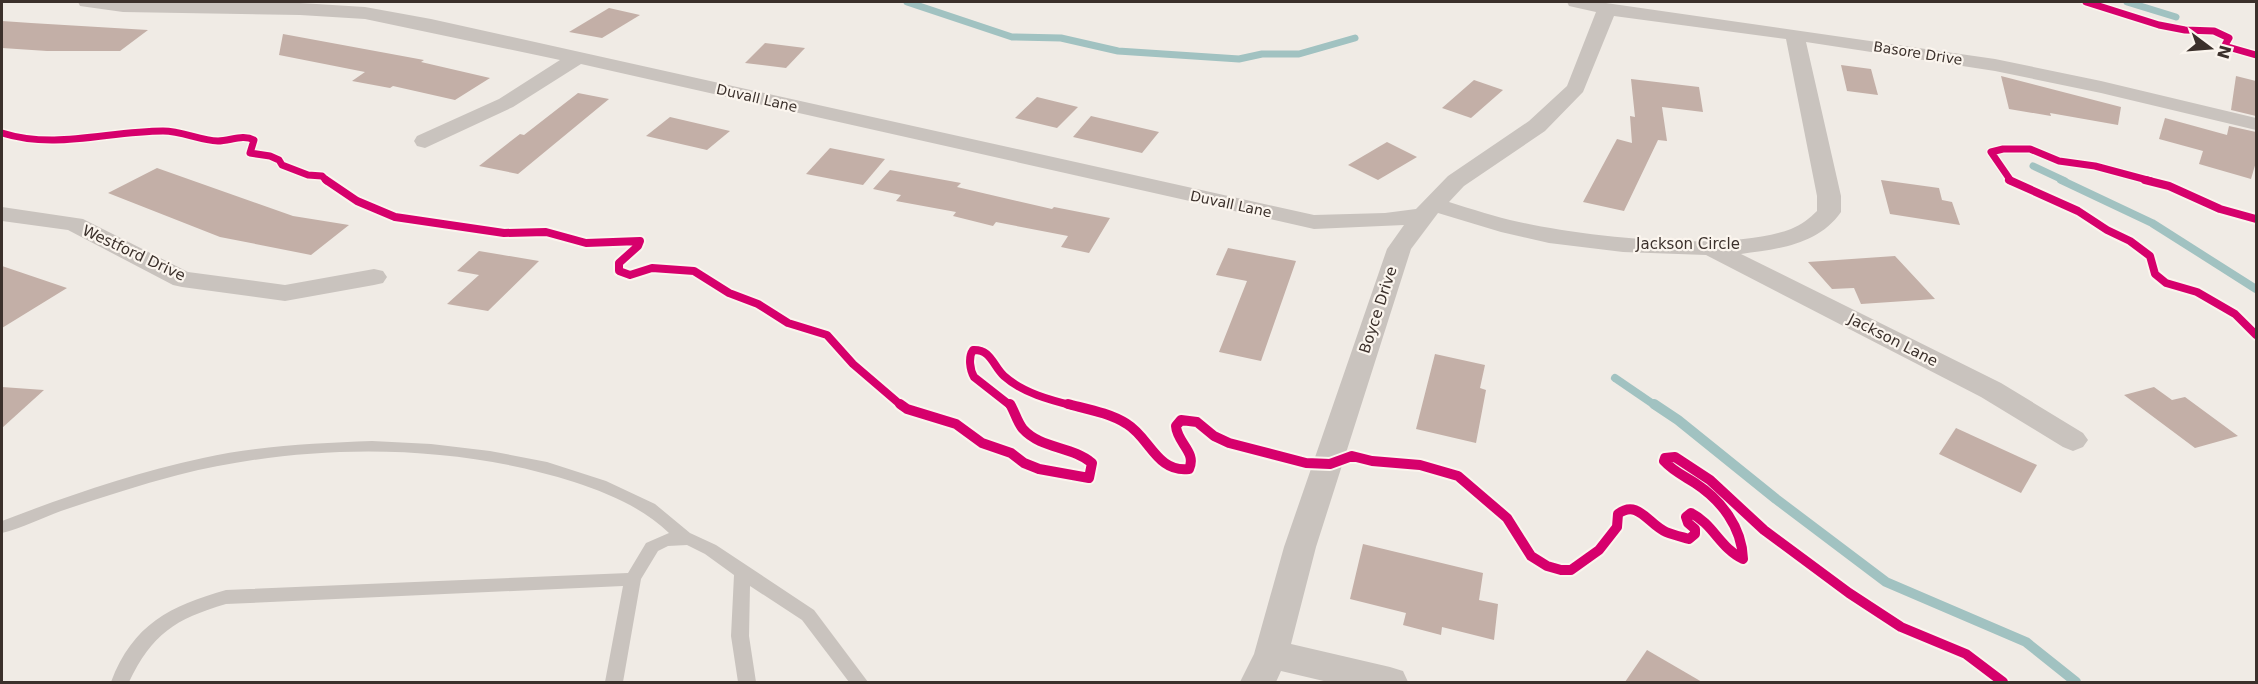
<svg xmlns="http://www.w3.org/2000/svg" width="2258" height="684" font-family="'DejaVu Sans',sans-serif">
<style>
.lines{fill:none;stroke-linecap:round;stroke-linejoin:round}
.stream-far2{stroke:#a1c2c1;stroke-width:7}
.stream-far1{stroke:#a1c2c1;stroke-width:8}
.stream{stroke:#a1c2c1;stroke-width:10}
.building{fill:#c3afa7}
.lane{fill:#c9c3be;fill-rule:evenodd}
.street{fill:#c9c3be;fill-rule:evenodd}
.cycleway-far2-casing{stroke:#fbf5ee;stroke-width:10}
.cycleway-far1-casing{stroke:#fbf5ee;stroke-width:12}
.cycleway-casing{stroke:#fbf5ee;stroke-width:14}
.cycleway-far2{stroke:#d6006c;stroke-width:7}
.cycleway-far1{stroke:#d6006c;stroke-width:8}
.cycleway{stroke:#d6006c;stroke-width:10}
.labels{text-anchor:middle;stroke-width:4.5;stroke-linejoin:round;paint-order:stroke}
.far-street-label{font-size:14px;fill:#3b302b;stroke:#fbf5ee}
.street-label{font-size:15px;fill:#3b302b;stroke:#fbf5ee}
</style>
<rect width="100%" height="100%" fill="#f0ebe5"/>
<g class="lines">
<g class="stream-far2">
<polyline points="907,2 1012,37 1061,38 1118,51 1239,59 1262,54 1299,54 1355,38"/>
<polyline points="2127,2 2176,17"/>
<polyline points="2033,166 2065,181"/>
</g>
<g class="stream-far1">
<polyline points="2061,180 2152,223 2256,289"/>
<polyline points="1615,378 1656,406"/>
</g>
<polyline class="stream" points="1654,404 1678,420 1776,499 1886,582 2026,642 2076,682"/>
</g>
<g class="building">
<polygon points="609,8 640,15 602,38 569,32"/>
<polygon points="2,21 31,23 148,30 120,51 47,51 2,48"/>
<polygon points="283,34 424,60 421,62 490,78 455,100 393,86 390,88 352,81 365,72 279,55"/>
<polygon points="765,43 805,48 786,68 745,63"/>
<polygon points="1841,65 1871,69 1878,95 1847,91"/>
<polygon points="2001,76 2121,107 2118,125 2050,113 2051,116 2009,109"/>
<polygon points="2236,76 2256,81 2256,116 2231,110"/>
<polygon points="1631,79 1699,87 1703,112 1662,107 1667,141 1658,140 1624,211 1583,202 1617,139 1632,143 1630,116 1635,117"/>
<polygon points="1474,80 1503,90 1471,118 1442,108"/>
<polygon points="578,93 609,99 518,174 479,166 520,134 524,135"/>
<polygon points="1037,97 1078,107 1057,128 1015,118"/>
<polygon points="1091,116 1159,132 1142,153 1073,137"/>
<polygon points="670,117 730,131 707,150 646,136"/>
<polygon points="2165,118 2227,135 2229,126 2256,132 2256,162 2251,179 2199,164 2203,151 2159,139"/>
<polygon points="1387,142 1417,157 1378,180 1348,165"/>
<polygon points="830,148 885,159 863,185 806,174"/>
<polygon points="157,168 293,216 349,225 311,255 220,237 108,193"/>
<polygon points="890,170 961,183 957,187 1052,209 1054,207 1110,218 1089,253 1061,247 1068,236 996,222 993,226 953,216 956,212 896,201 901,195 873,189"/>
<polygon points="1881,180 1939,188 1942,200 1952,202 1960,225 1890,214"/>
<polygon points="1228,248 1296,261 1261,361 1219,352 1247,281 1216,275"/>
<polygon points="479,251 539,261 488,311 447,304 479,275 457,271"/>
<polygon points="1895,256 1935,299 1861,304 1854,288 1832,289 1808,262"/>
<polygon points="2,266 67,288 2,328"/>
<polygon points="1435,354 1485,365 1480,388 1486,390 1476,443 1416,429"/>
<polygon points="2,387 44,390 2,428"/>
<polygon points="2154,387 2172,400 2185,397 2238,436 2195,448 2124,395"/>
<polygon points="1956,428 2037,465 2021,493 1939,454"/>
<polygon points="1363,544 1483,573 1479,600 1498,604 1494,640 1442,627 1441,635 1403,625 1406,613 1350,599"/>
<polygon points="1647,650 1702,682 1625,682"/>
</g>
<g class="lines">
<path class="lane" d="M 372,441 L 431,444 L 490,451 L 547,462 L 606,481 L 655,504 L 690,533 L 716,545 L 814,610 L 868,682 L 849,682 L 802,620 L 750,586 L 749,636 L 756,682 L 738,682 L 731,636 L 734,575 L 705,554 L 687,545 L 668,546 L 658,551 L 641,579 L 623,682 L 605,682 L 623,586 L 226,604 C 175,619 152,634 129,682 L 111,682 C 133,624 170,606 226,590 L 628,573 L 646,543 L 669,533 C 643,508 608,493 574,482 C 449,442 305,443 178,475 C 139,485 100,498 61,511 C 42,518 22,528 2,533 L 2,521 C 67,496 134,473 203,458 C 259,446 316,443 372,441 Z"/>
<g class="street">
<path d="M 78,2 L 300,3 L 365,7 L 431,19 L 1314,215 L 1385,213 L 1416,209 L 1448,176 L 1529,121 L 1567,86 L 1596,12 L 1569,6 L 1567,2 L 1599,2 L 1995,59 L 2101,81 L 2256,118 L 2256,130 L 2101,93 L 1995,71 L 1806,42 L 1841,196 L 1841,212 C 1818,245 1778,249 1741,254 L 2001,383 L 2083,433 L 2088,440 L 2083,447 L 2073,451 L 2063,447 L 1981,397 L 1706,255 L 1623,252 L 1549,243 L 1501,232 L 1438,213 L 1411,249 L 1316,547 L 1291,644 L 1390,667 L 1403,671 L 1408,682 L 1328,682 L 1281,671 L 1276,682 L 1240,682 L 1254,654 L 1284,547 L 1387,249 L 1404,225 L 1314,229 L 581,64 L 513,107 L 425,148 L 417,146 L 414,141 L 417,136 L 499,99 L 560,60 L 365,19 L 300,15 L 123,12 L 80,6 ZM 1614,16 L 1786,39 L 1817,196 L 1817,211 C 1810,218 1801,225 1791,229 C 1727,253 1586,237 1519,222 C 1495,217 1472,209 1449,202 L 1464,186 L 1545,131 L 1583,92 Z"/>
<polygon points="2,207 83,219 188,272 285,285 374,269 383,271 387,277 383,283 374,285 285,301 182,287 173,285 68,230 2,221"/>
</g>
<g class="cycleway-far2-casing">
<g id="cycleway-far2">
<polyline points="2086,2 2159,25 2185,30 2214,31 2229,38 2225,45 2228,47 2256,55"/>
<path d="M 2,133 C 56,150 108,131 163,131 C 182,131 199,140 218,141 C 230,141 243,134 254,140 L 250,153 L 270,156 L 279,160 L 282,165 L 308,175 L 322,176 L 327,181"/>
<polyline points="2011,181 1991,152 2003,149 2030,149 2059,161 2095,166 2151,181"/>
</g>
</g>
<g class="cycleway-far1-casing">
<g id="cycleway-far1">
<polyline points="326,180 357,201 395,217 504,233 546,232 586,243 640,241 638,246 619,263 619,271 630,275 652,268 694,271 729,293 758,304 788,323 827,335 853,364 902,406"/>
<polyline points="2009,180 2078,211 2107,230 2130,241 2150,256 2155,274 2166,283 2197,292 2235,314 2256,335"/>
<polyline points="2145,180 2169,186 2220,209 2256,219"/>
<path d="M 1011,406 L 974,377 C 970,370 968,357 973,350 C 991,349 993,366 1004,376 C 1023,393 1050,400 1074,406"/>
</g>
</g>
<g class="cycleway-casing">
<g id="cycleway">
<path d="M 900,404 L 907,409 L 956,424 L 982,443 L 1011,453 L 1024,463 L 1039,469 L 1089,478 L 1092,463 C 1072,446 1041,449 1023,429 C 1017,422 1015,412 1010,404"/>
<path d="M 1068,404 C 1087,409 1110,413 1127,424 C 1150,438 1157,473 1189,469 C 1197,452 1177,443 1176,426 L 1181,420 L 1197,422 L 1214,436 L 1229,443 L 1306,463 L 1330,464 L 1352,456 L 1372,461 L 1420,465 L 1458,476 L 1507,518 L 1531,556 L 1547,566 L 1561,570 L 1571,570 L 1599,550 L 1617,527 L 1618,514 C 1638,499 1648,524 1666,532 C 1673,535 1682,537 1689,539 L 1695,534 L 1695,529 L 1688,523 L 1686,517 L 1691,513 C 1713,524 1721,549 1743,559 C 1742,527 1721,500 1695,483 C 1684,476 1673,471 1664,461 L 1665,458 L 1675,457 L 1710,480 L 1764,530 L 1849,593 L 1901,627 L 1966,654 L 2003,682"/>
</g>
</g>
<use href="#cycleway-far2" class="cycleway-far2"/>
<use href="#cycleway-far1" class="cycleway-far1"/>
<use href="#cycleway" class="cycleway"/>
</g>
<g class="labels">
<g class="far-street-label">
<text transform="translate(1918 53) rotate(9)" y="5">Basore Drive</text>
<text transform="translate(757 98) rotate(13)" y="5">Duvall Lane</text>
<text transform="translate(1231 204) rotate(12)" y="5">Duvall Lane</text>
</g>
<g class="street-label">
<text x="1688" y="249">Jackson Circle</text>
<text transform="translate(134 253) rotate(25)" y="5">Westford Drive</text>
<text transform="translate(1378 310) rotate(-72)" y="5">Boyce Drive</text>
<text transform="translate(1893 340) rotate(27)" y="5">Jackson Lane</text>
</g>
</g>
<rect width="2258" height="684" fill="none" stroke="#3b302b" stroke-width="6"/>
<g transform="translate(2210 48) rotate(106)" stroke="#fbf5ee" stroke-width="4.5" paint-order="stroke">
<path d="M0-4.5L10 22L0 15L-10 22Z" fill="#3b302b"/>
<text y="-9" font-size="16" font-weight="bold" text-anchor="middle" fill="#3b302b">N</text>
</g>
</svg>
